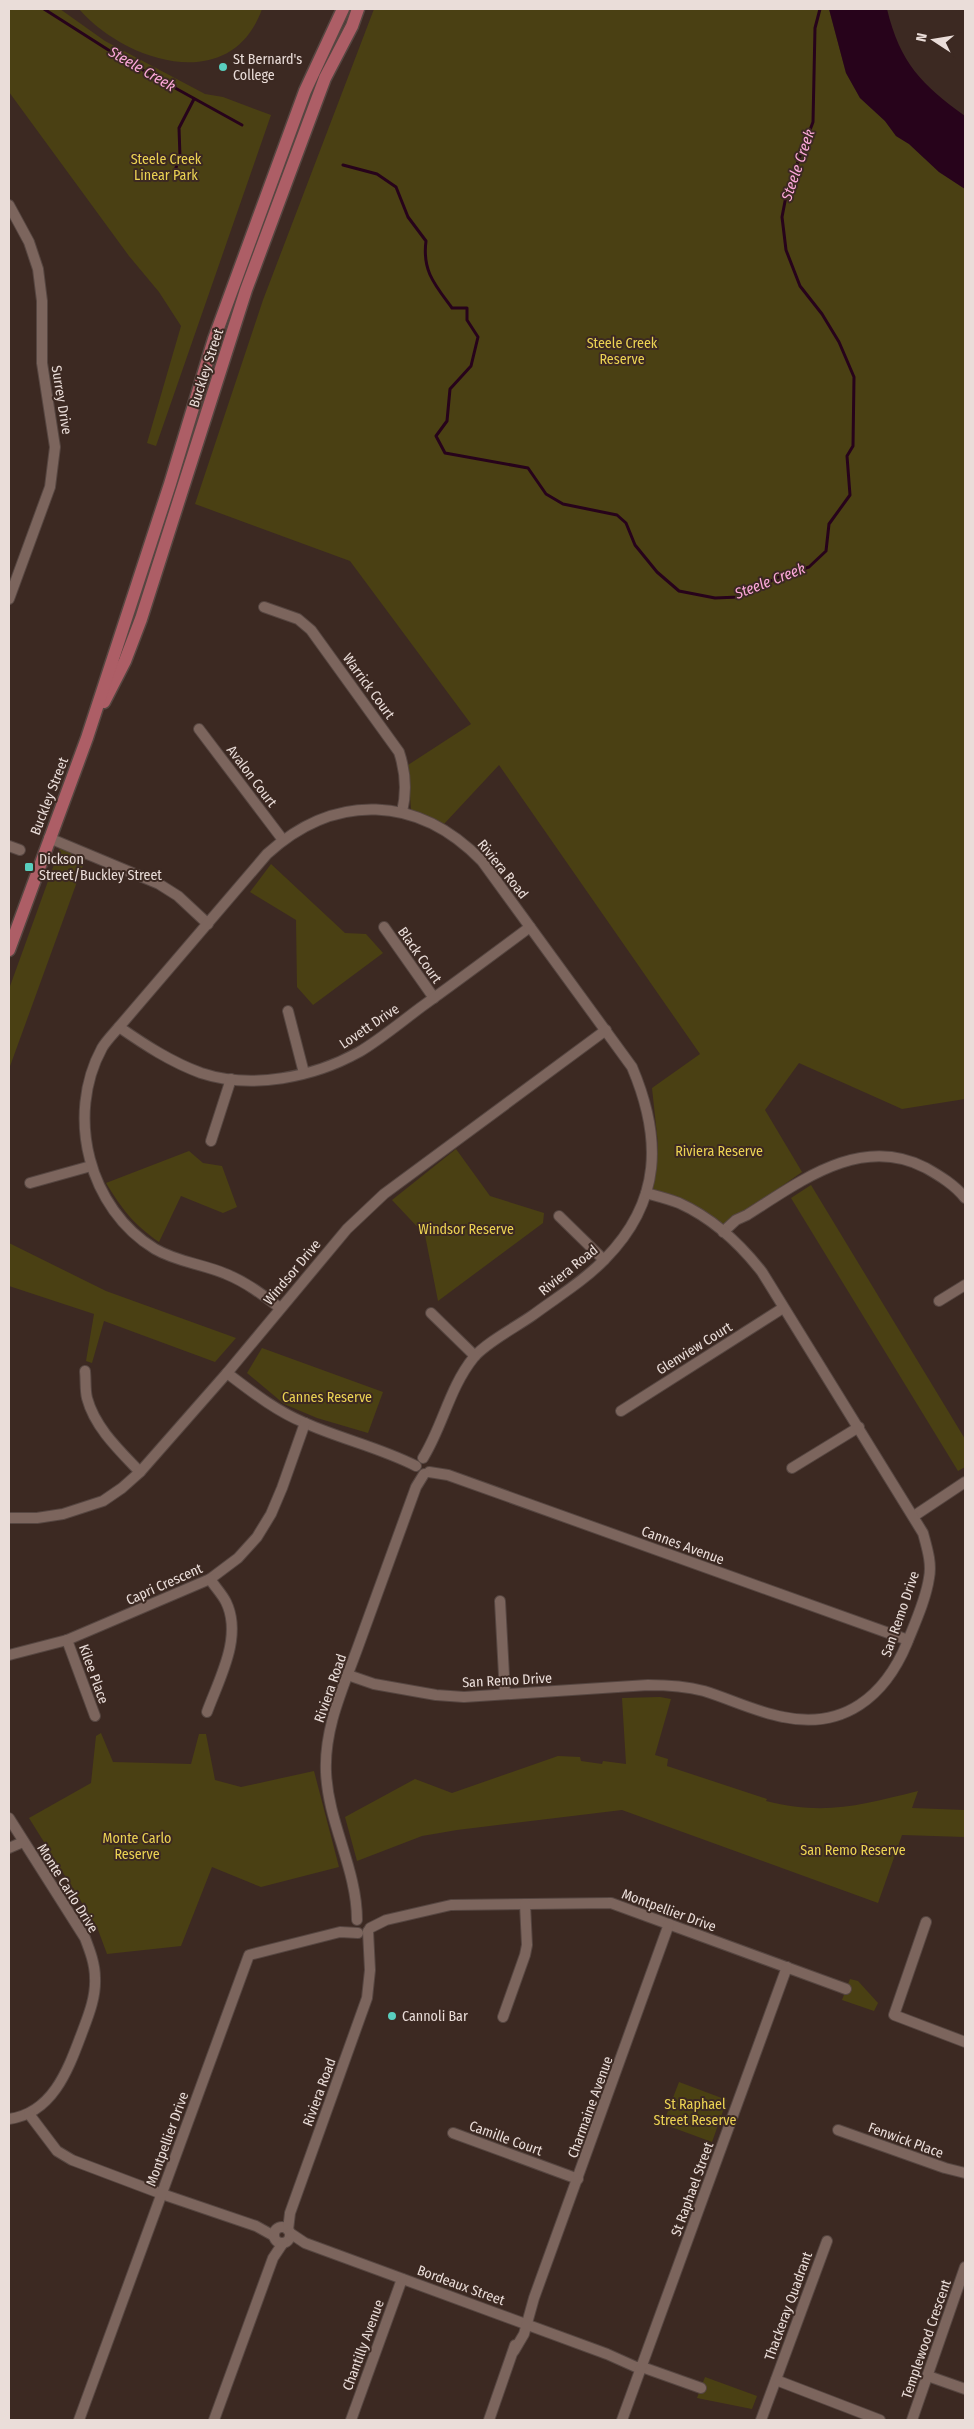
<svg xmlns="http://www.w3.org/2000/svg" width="974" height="2429" font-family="'Fira Sans Condensed',sans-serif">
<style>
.green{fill:#4a4013}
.water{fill:#27031b}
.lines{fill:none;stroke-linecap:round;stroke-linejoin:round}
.stream{stroke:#27031b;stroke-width:3}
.minor-casing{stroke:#564641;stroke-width:12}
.major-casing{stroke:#564641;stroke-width:15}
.minor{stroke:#7c655d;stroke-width:10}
.major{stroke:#ad5e66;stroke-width:12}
.poi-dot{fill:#59cebe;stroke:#3c2922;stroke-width:2}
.labels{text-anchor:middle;stroke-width:4;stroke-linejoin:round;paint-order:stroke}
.poi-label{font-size:14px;fill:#eaddd9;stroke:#3c2922;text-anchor:start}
.park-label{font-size:14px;fill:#ecd353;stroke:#3c2922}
.street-label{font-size:14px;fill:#eaddd9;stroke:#3c2922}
.water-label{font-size:15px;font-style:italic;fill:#fda8da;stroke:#3c2922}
</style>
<rect width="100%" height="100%" fill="#3c2922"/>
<g class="green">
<polygon points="9,9 60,9 105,41 205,94 223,97 271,115 156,446 147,443 181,326 159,292 129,256 9,92"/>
<path d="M 79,9 L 262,9 C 231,96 125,62 79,9 Z"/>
<polygon points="374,9 829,9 846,73 860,98 885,121 896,136 909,144 939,172 965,189 965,1099 902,1109 799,1063 765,1110 802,1172 725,1226 682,1199 653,1190 658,1144 652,1088 700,1054 499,765 444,824 411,810 408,765 471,724 350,561 195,504 263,300"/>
<polygon points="60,848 86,857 9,1069 9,989"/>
<polygon points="271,864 345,933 366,934 383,953 313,1005 297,987 296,920 250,892"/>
<polygon points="456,1149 490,1196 544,1213 543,1223 438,1301 425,1235 392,1200"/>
<path d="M 189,1151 L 203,1163 L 222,1166 L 237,1207 L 223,1213 L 181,1196 L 159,1242 C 133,1224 122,1209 106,1183 Z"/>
<polygon points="811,1185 965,1439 965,1467 958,1471 791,1198"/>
<polygon points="9,1243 106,1291 236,1338 215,1362 104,1321 92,1363 86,1361 94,1314 9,1286"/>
<polygon points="262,1348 383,1392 368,1433 317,1418 284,1404 247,1373"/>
<path d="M 660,1697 L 671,1699 L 655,1755 L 668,1759 L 667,1766 L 767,1799 L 766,1801 C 825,1816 861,1805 918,1791 L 912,1808 L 965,1810 L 965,1837 L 902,1835 L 878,1903 L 622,1810 L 457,1830 L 422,1836 L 357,1861 L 345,1817 L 415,1779 L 452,1793 L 558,1756 L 580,1757 L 581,1761 L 602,1764 L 603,1761 L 626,1764 L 622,1698 Z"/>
<polygon points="101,1733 113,1762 191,1764 199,1734 206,1734 215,1780 241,1787 314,1771 339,1867 261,1887 212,1867 181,1946 107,1954 97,1927 29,1818 91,1783 96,1736"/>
<polygon points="850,1979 858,1981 878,2003 874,2011 842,2000"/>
<polygon points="679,2082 727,2100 712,2142 663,2124"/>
<polygon points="705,2377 757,2396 752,2409 697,2398"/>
</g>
<path class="water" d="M 829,9 L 887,9 C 900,63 922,85 965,116 L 965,189 L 939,172 L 909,144 L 896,136 L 885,121 L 860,98 L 846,73 Z"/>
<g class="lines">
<g class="stream">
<polyline points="44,9 121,58 242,125"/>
<path d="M 343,165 L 377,174 L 396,187 L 408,217 L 426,241 C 422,271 435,285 452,308 L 467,308 L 467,320 L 478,337 L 471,366 L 450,389 L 447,421 L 436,436 L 445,453 L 528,468 L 546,494 L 563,504 L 617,515 L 626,523 L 635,545 L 657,572 L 679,591 L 715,598 L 739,597 L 779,577 L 809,567 L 826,551 L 829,524 L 850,495 L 847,456 L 853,446 L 854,377 L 839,342 L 822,314 L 800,286 L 786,250 L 782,217 L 787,191 L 813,122 L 815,28 L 820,9"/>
<polyline points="174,173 180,157 179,128 194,99"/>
</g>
<g class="minor-casing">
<g id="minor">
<polyline points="9,205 29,242 38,269 42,301 42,363 55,447 50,487 9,599"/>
<path d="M 264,607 L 298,619 L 311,630 L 399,752 C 406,773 407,791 402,812"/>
<polyline points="199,729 283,840"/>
<polyline points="49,838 159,884 178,896 208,924"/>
<polyline points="9,846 20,850"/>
<polyline points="384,927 434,998"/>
<polyline points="288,1011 304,1073"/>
<path d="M 119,1027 C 145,1045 171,1062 201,1073 C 252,1090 314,1077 359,1052 C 381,1039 402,1021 424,1005 C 459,980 495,953 530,927"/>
<polyline points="211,1141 231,1079"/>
<polyline points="30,1183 91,1166"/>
<polyline points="559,1216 604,1260"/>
<path d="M 723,1232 L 736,1220 L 747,1215 C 801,1181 861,1134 926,1168 C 940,1176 955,1185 965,1198"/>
<polyline points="939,1301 965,1285"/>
<path d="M 280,1308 C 263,1295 246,1282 226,1274 C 203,1264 177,1262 155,1249 C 89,1209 65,1116 102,1048 C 106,1041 113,1034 119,1027 L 267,854 C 335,792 418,795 482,861 L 632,1067 C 662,1138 662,1201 605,1259 C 584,1281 557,1297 533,1315 C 516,1327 487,1342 474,1357 C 449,1388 443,1426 423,1458"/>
<polyline points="431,1313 475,1356"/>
<path d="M 85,1371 C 86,1380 85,1390 87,1398 C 95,1428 120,1451 140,1472"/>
<path d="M 227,1373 C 252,1392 276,1411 305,1423 C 341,1439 381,1448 416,1466"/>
<polyline points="621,1411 783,1308"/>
<polyline points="792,1468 859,1427"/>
<polyline points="429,1472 448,1475 908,1640"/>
<polyline points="914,1516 965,1482"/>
<polyline points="9,1518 37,1518 63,1514 103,1501 122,1488 140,1472 227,1373 347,1229 384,1194 606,1030"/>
<polyline points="500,1601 505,1694"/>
<polyline points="67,1640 95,1716"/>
<polyline points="9,1655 67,1640 210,1579 238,1558 257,1537 271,1514 282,1488 305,1423"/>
<path d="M 348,1675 L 374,1684 L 436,1695 L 464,1697 L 648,1685 C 667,1685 685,1686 704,1691 C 730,1699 756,1712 783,1717 C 844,1730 885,1696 907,1643 C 915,1623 926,1599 929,1578 C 932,1563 927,1548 923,1533 L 762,1272 C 741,1245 712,1218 679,1203 C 669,1199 657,1196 646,1193"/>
<path d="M 207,1712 C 219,1679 243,1637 226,1602 C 222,1594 215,1587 210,1579"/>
<path d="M 9,1818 L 85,1938 C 90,1951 95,1964 95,1978 C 96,1996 89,2014 83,2030 C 69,2067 54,2113 9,2119"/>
<polyline points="9,1848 23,1842"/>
<path d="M 357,1920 C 357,1869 328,1823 326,1772 C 324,1727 344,1686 359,1644 C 378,1592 397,1539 416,1487 L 424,1474"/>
<polyline points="926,1922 894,2015 965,2042"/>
<polyline points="370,1928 386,1920 451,1905 611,1903 846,1989"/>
<polyline points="503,2017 525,1955 527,1945 525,1904"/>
<polyline points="29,2114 57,2151 72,2160 162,2194 256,2226 274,2236"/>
<polyline points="838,2130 945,2168 965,2173"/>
<polyline points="453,2133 578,2179"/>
<circle cx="282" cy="2235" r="8"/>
<polyline points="288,2230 290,2213 367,1998 370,1970 368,1931"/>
<polyline points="290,2233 305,2243 607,2354 636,2367 642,2367 701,2388"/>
<polyline points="514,2351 524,2334 534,2298 669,1924"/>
<polyline points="928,2376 965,2389"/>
<polyline points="776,2380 880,2420"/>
<polyline points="79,2420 249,1955 340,1932 358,1933"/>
<polyline points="214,2420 273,2258 283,2243"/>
<polyline points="351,2420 402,2279"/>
<polyline points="489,2420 515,2345"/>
<polyline points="622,2420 787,1967"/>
<polyline points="761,2420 827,2241"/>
<polyline points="912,2420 965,2267"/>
</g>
</g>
<g class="major-casing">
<g id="major">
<polyline points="104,702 125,661 141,619 246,290 325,78 352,26 358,9"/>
<polyline points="9,950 87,738 170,484 214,339 305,91 343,9"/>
</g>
</g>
<use href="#minor" class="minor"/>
<use href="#major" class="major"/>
</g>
<g class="poi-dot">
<circle cx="223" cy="67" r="5"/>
<rect x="24" y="862" width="10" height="10" rx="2.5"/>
<circle cx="392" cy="2016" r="5"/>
</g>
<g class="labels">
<g class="poi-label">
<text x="233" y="64">St Bernard's<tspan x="233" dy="16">College</tspan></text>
<text x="39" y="864">Dickson<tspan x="39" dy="16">Street/Buckley Street</tspan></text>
<text x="402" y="2021">Cannoli Bar</text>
</g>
<g class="park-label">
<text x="166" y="164">Steele Creek<tspan x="166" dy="16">Linear Park</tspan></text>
<text x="622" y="348">Steele Creek<tspan x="622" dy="16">Reserve</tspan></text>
<text x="719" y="1156">Riviera Reserve</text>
<text x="466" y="1234">Windsor Reserve</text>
<text x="327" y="1402">Cannes Reserve</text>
<text x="137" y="1843">Monte Carlo<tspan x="137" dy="16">Reserve</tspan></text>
<text x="853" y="1855">San Remo Reserve</text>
<text x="695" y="2109">St Raphael<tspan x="695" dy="16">Street Reserve</tspan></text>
</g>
<g class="street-label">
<text transform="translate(206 368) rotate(-72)" y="5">Buckley Street</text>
<text transform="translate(62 400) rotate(81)" y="5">Surrey Drive</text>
<text transform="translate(369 686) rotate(54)" y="5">Warrick Court</text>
<text transform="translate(252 776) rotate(53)" y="5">Avalon Court</text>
<text transform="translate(49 796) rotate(-69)" y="5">Buckley Street</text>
<text transform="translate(503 869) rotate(51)" y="5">Riviera Road</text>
<text transform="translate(420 955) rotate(55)" y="5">Black Court</text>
<text transform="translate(369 1026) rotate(-34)" y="5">Lovett Drive</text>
<text transform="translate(568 1270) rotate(-39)" y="5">Riviera Road</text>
<text transform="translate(292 1272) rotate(-50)" y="5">Windsor Drive</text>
<text transform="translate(694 1348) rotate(-32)" y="5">Glenview Court</text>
<text transform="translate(683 1545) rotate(20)" y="5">Cannes Avenue</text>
<text transform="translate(164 1584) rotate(-24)" y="5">Capri Crescent</text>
<text transform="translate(900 1614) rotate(-71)" y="5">San Remo Drive</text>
<text transform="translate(94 1674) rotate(70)" y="5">Kilee Place</text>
<text transform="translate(507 1680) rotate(-3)" y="5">San Remo Drive</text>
<text transform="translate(330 1688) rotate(-71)" y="5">Riviera Road</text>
<text transform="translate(68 1888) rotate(58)" y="5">Monte Carlo Drive</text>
<text transform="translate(669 1910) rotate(20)" y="5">Montpellier Drive</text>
<text transform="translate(319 2092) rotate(-70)" y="5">Riviera Road</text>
<text transform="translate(590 2107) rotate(-70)" y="5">Charmaine Avenue</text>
<text transform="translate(506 2138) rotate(20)" y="5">Camille Court</text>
<text transform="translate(167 2139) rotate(-70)" y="5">Montpellier Drive</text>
<text transform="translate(906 2140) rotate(20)" y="5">Fenwick Place</text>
<text transform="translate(692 2189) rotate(-70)" y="5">St Raphael Street</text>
<text transform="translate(461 2285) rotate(20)" y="5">Bordeaux Street</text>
<text transform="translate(788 2306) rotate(-70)" y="5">Thackeray Quadrant</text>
<text transform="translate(926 2339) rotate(-71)" y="5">Templewood Crescent</text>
<text transform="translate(363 2345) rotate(-70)" y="5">Chantilly Avenue</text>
</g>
<g class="water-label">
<text transform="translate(142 69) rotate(30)" y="5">Steele Creek</text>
<text transform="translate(798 165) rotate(-71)" y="5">Steele Creek</text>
<text transform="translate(770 581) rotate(-21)" y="5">Steele Creek</text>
</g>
</g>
<rect width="974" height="2429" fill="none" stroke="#eaddd9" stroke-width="20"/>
<g transform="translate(934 40) rotate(282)" stroke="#3c2922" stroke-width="4" paint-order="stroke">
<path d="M0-4L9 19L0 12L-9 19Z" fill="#eaddd9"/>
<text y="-8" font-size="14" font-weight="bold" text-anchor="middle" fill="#eaddd9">N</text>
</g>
</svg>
